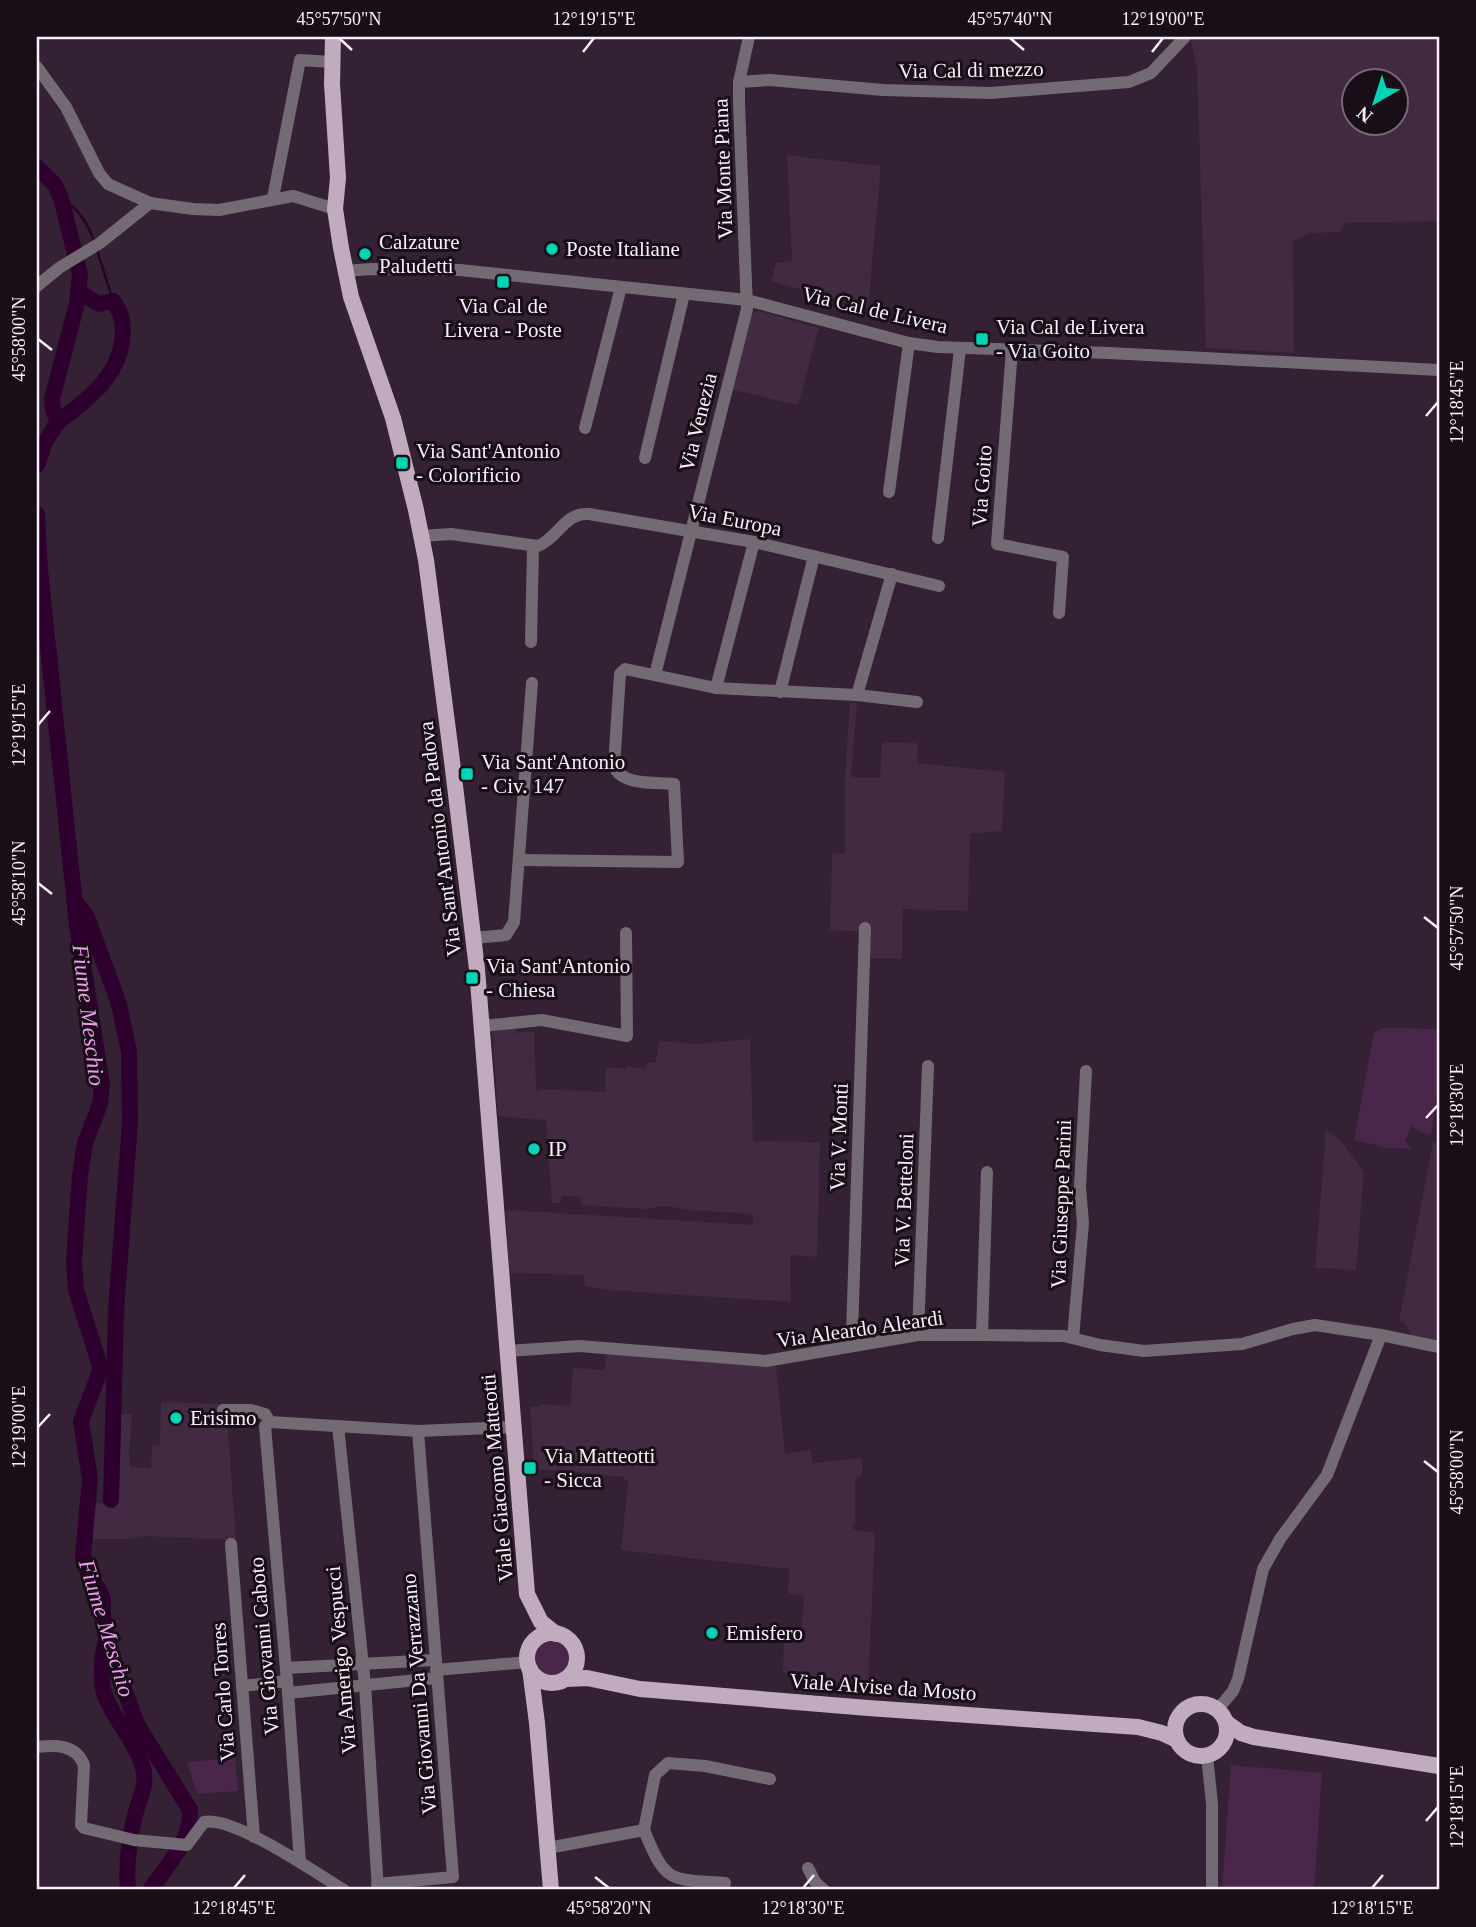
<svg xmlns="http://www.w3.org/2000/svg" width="1476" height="1927" font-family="'Times New Roman',serif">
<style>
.built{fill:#422a42;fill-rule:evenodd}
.green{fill:#4a264a}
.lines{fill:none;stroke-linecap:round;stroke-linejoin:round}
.stream{stroke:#2d002d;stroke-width:2.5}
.river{stroke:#2d002d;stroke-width:16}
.minor{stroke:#746a74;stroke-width:12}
.major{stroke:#c0abbf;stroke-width:16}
.ticks{fill:none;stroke:#fceffc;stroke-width:2.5}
.poi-dot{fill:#02d5b6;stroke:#170e17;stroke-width:2.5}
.labels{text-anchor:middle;stroke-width:6;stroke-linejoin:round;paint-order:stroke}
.street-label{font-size:21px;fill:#fceffc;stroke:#170e17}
.poi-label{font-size:21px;fill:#fceffc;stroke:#170e17;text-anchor:start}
.water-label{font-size:23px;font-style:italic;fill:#f19aef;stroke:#170e17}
.neatline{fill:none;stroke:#fceffc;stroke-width:2.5}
.ticks-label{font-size:18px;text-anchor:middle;fill:#fceffc}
</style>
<rect width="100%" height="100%" fill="#342134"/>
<g class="built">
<path d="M 1190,37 L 1439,37 L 1439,221 L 1344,223 L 1341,232 L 1310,233 L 1293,241 L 1294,353 L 1206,348 L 1197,68 ZM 1354,80 L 1396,80 L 1396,122 L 1354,122 Z"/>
<polygon points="787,155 881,166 868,308 771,281 776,263 792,261"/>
<polygon points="758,311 819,328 798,405 729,389 750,315"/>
<polygon points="850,703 857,703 851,777 880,778 882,742 916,743 918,746 917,763 1005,772 1002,831 970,834 968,911 903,909 902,959 867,958 868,932 830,930 832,854 845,853 845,777"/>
<polygon points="515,1023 516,1033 534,1031 536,1090 540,1091 541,1089 605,1092 606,1067 626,1069 626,1066 646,1069 647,1063 656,1062 659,1041 697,1044 750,1039 753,1141 820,1142 817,1257 790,1255 791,1302 608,1290 585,1286 584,1275 509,1273 506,1210 754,1225 752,1214 688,1210 673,1207 659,1206 648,1209 581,1205 581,1197 561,1196 561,1203 552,1203 546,1120 498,1116 492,1026"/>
<polygon points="1326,1130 1341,1141 1364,1172 1356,1270 1315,1268"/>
<polygon points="1433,1142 1439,1143 1439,1342 1413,1337 1404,1322 1399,1321"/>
<polygon points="606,1352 776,1367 785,1454 811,1450 812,1463 862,1458 862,1476 855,1478 855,1523 853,1523 853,1530 875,1533 868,1687 783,1673 784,1634 801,1633 804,1596 788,1593 789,1569 621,1550 628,1482 623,1477 558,1470 534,1470 530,1407 540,1406 540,1404 570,1406 573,1368 605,1370"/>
<polygon points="161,1402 226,1404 236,1540 144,1536 127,1539 89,1539 95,1503 117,1504 119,1414 132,1414 129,1456 131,1467 151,1468 152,1446 160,1445"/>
</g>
<g class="green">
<polygon points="1382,1028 1439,1029 1439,1080 1431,1135 1421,1132 1412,1126 1405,1140 1411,1149 1388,1148 1354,1140 1374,1033"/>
<circle cx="552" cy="1659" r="20"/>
<polygon points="235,1758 238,1791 197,1794 187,1762"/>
<polygon points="1231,1765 1322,1773 1314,1890 1222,1890"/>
</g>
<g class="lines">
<g class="stream">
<path d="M 62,200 C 78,207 88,225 94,241"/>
<polyline points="97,250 113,301"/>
</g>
<g class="river">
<polyline points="37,167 55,185 61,198 80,274 77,303 52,399 53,410 58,422 45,442 37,465"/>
<path d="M 58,422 C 86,400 116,380 122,342 C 124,326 123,314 113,301 L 99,304 L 79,292"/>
<path d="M 37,514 L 40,570 L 77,925 L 102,1085 L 100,1104 L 85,1143 L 80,1175 L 74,1261 L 76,1290 L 101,1369 L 81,1421 L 90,1479 L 83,1556 L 89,1576 L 99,1590 L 103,1599 L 103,1622 L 109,1649 L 137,1724 L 190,1810 C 192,1840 166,1867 150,1890"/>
<polyline points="76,902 87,917 119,1004 129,1052 130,1122 116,1311 111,1500"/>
<path d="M 105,1643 C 102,1659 99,1680 105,1696 C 115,1721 136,1742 143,1768 C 148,1784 139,1800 135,1815 C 129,1839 126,1866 128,1890"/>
</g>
<g class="minor">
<polyline points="37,67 66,107 99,173 108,184 150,203"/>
<polyline points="739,82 770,80 883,90 991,93 1129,82 1151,73 1185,37"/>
<polyline points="273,198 300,60 332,62"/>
<polyline points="345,271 371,269 460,270 747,300 909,343 938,347 1109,353 1439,370"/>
<polyline points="37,286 59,268 100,243 150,203 193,209 219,210 293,196 335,209"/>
<polyline points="1012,350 997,544 1063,557 1059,613"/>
<polyline points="585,428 621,287"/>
<polyline points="645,458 684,294"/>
<polyline points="889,492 909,343"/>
<path d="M 422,536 L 451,534 L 538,546 C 558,538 565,512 589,514 L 754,542 L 939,586"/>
<polyline points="938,538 960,349"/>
<polyline points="531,642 533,547"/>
<polyline points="655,675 747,309 739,103 739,82 749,37"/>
<polyline points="716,688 754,542"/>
<polyline points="780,692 814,556"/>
<polyline points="857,695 892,574"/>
<path d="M 520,860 L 678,862 L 674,784 C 656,782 621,786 614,766 L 620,674 L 625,669 L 716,688 L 857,695 L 917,702"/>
<polyline points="474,938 506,935 514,922 532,683"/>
<polyline points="482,1026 542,1020 627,1036 626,933"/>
<polyline points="918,1335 928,1066"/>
<polyline points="982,1335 987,1172"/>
<polyline points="1073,1338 1083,1223 1080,1187 1086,1071"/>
<polyline points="854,1346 852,1335 865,928"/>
<polyline points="507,1351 579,1346 766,1361 918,1335 982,1335 1064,1336 1100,1345 1144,1351 1242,1344 1293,1329 1315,1325 1381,1335 1439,1347"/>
<polyline points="223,1410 251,1410 265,1414 270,1422"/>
<polyline points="338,1426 365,1685 378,1890"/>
<polyline points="231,1544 254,1837"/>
<polyline points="286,1668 435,1660"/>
<polyline points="436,1670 528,1662"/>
<polyline points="242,1686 287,1681"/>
<polyline points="288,1693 437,1678"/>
<polyline points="1218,1709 1233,1691 1238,1679 1263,1569 1280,1539 1327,1475 1381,1335"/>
<path d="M 37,1747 C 55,1745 76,1744 84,1765 L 81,1825 L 84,1828 L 134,1840 L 187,1845 L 204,1822 C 234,1816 316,1873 344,1890"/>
<polyline points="1207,1756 1212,1804 1212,1890"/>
<polyline points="644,1830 655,1775 668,1763 705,1766 770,1779"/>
<path d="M 548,1848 L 644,1830 C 666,1884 669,1879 725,1883"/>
<polyline points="300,1862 288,1693 265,1426 270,1422 418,1431 513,1427"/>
<polyline points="808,1868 815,1882 824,1890"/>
<polyline points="377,1884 453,1877 418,1431"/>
</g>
<g class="major">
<polyline points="333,37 332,84 338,178 335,209 341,248 351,297 393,418 416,510 426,560 452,761 477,969 527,1594 541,1622 556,1634"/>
<circle cx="552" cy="1658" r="25"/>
<polyline points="530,1669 537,1723 551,1890"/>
<polyline points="567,1679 587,1678 640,1689 868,1708 1138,1727 1162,1733 1177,1740"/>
<circle cx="1201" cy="1730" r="26"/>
<polyline points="1227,1723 1241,1733 1254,1737 1439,1766"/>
</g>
</g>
<path class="ticks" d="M 339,38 L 352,50M 1010,38 L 1024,50M 583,52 L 594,38M 1152,52 L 1163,38M 38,339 L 52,350M 1426,416 L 1438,402M 38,725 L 50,711M 38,883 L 52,894M 1424,917 L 1438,928M 1426,1118 L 1438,1105M 38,1427 L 50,1414M 1424,1461 L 1438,1472M 1426,1821 L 1438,1807M 595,1877 L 609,1888M 234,1888 L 245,1875M 803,1888 L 814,1875M 1372,1888 L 1383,1875"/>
<g class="poi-dot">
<circle cx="552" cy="249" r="7"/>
<circle cx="365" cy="254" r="7"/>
<rect x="496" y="275" width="14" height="14" rx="3.5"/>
<rect x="975" y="332" width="14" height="14" rx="3.5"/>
<rect x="395" y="456" width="14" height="14" rx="3.5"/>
<rect x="460" y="767" width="14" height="14" rx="3.5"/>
<rect x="465" y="971" width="14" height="14" rx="3.5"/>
<circle cx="534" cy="1149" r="7"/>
<circle cx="176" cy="1418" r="7"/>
<rect x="523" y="1461" width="14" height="14" rx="3.5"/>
<circle cx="712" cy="1633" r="7"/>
</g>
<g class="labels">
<g class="street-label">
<text transform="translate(971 70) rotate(-1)" y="7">Via Cal di mezzo</text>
<text transform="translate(723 169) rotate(-92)" y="7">Via Monte Piana</text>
<text transform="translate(875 310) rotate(13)" y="7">Via Cal de Livera</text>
<text transform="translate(698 422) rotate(-76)" y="7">Via Venezia</text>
<text transform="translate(982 486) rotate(-86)" y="7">Via Goito</text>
<text transform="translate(735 520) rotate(11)" y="7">Via Europa</text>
<text transform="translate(440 839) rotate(-97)" y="7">Via Sant'Antonio da Padova</text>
<text transform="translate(839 1137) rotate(-88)" y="7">Via V. Monti</text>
<text transform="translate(904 1200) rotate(-88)" y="7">Via V. Betteloni</text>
<text transform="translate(1061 1204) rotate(-88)" y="7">Via Giuseppe Parini</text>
<text transform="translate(860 1329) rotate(-8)" y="7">Via Aleardo Aleardi</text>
<text transform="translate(497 1478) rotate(-95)" y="7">Viale Giacomo Matteotti</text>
<text transform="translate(264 1646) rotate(-95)" y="7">Via Giovanni Caboto</text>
<text transform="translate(341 1660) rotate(-95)" y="7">Via Amerigo Vespucci</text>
<text transform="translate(883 1687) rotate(4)" y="7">Viale Alvise da Mosto</text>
<text transform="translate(223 1692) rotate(-94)" y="7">Via Carlo Torres</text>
<text transform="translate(419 1694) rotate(-95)" y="7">Via Giovanni Da Verrazzano</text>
</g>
<g class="poi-label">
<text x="379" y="249">Calzature<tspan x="379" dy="24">Paludetti</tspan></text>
<text x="566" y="256">Poste Italiane</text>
<text x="503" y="313" text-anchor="middle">Via Cal de<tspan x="503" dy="24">Livera - Poste</tspan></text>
<text x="996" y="334">Via Cal de Livera<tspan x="996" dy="24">- Via Goito</tspan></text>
<text x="416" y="458">Via Sant'Antonio<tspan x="416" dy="24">- Colorificio</tspan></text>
<text x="481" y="769">Via Sant'Antonio<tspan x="481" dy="24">- Civ. 147</tspan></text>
<text x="486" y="973">Via Sant'Antonio<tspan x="486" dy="24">- Chiesa</tspan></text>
<text x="548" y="1156">IP</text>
<text x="190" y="1425">Erisimo</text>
<text x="544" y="1463">Via Matteotti<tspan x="544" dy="24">- Sicca</tspan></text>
<text x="726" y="1640">Emisfero</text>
</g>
<g class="water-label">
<text transform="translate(89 1015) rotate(83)" y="8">Fiume Meschio</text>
<text transform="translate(107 1628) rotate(73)" y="8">Fiume Meschio</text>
</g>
</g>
<rect width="1476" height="1927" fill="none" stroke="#170e17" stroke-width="77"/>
<g transform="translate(1375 102) rotate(219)"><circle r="33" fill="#170e17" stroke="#736873" stroke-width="2"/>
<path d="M0-5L12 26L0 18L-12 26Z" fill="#02d5b6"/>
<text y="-10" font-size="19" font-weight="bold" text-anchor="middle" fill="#fceffc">N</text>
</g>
<rect x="38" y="38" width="1400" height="1850" class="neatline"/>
<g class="ticks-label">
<text x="339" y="25">45°57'50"N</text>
<text x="594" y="25">12°19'15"E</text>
<text x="1010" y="25">45°57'40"N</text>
<text x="1163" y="25">12°19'00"E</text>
<text transform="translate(19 339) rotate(-90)" y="6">45°58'00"N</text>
<text transform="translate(1457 402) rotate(-90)" y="6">12°18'45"E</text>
<text transform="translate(19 725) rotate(-90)" y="6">12°19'15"E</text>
<text transform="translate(19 883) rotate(-90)" y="6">45°58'10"N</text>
<text transform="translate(1457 928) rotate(-90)" y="6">45°57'50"N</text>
<text transform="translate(1457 1105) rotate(-90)" y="6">12°18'30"E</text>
<text transform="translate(19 1427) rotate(-90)" y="6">12°19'00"E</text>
<text transform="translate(1457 1472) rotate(-90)" y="6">45°58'00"N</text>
<text transform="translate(1457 1807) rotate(-90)" y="6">12°18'15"E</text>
<text x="234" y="1914">12°18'45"E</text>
<text x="609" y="1914">45°58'20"N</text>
<text x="803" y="1914">12°18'30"E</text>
<text x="1372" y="1914">12°18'15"E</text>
</g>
</svg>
